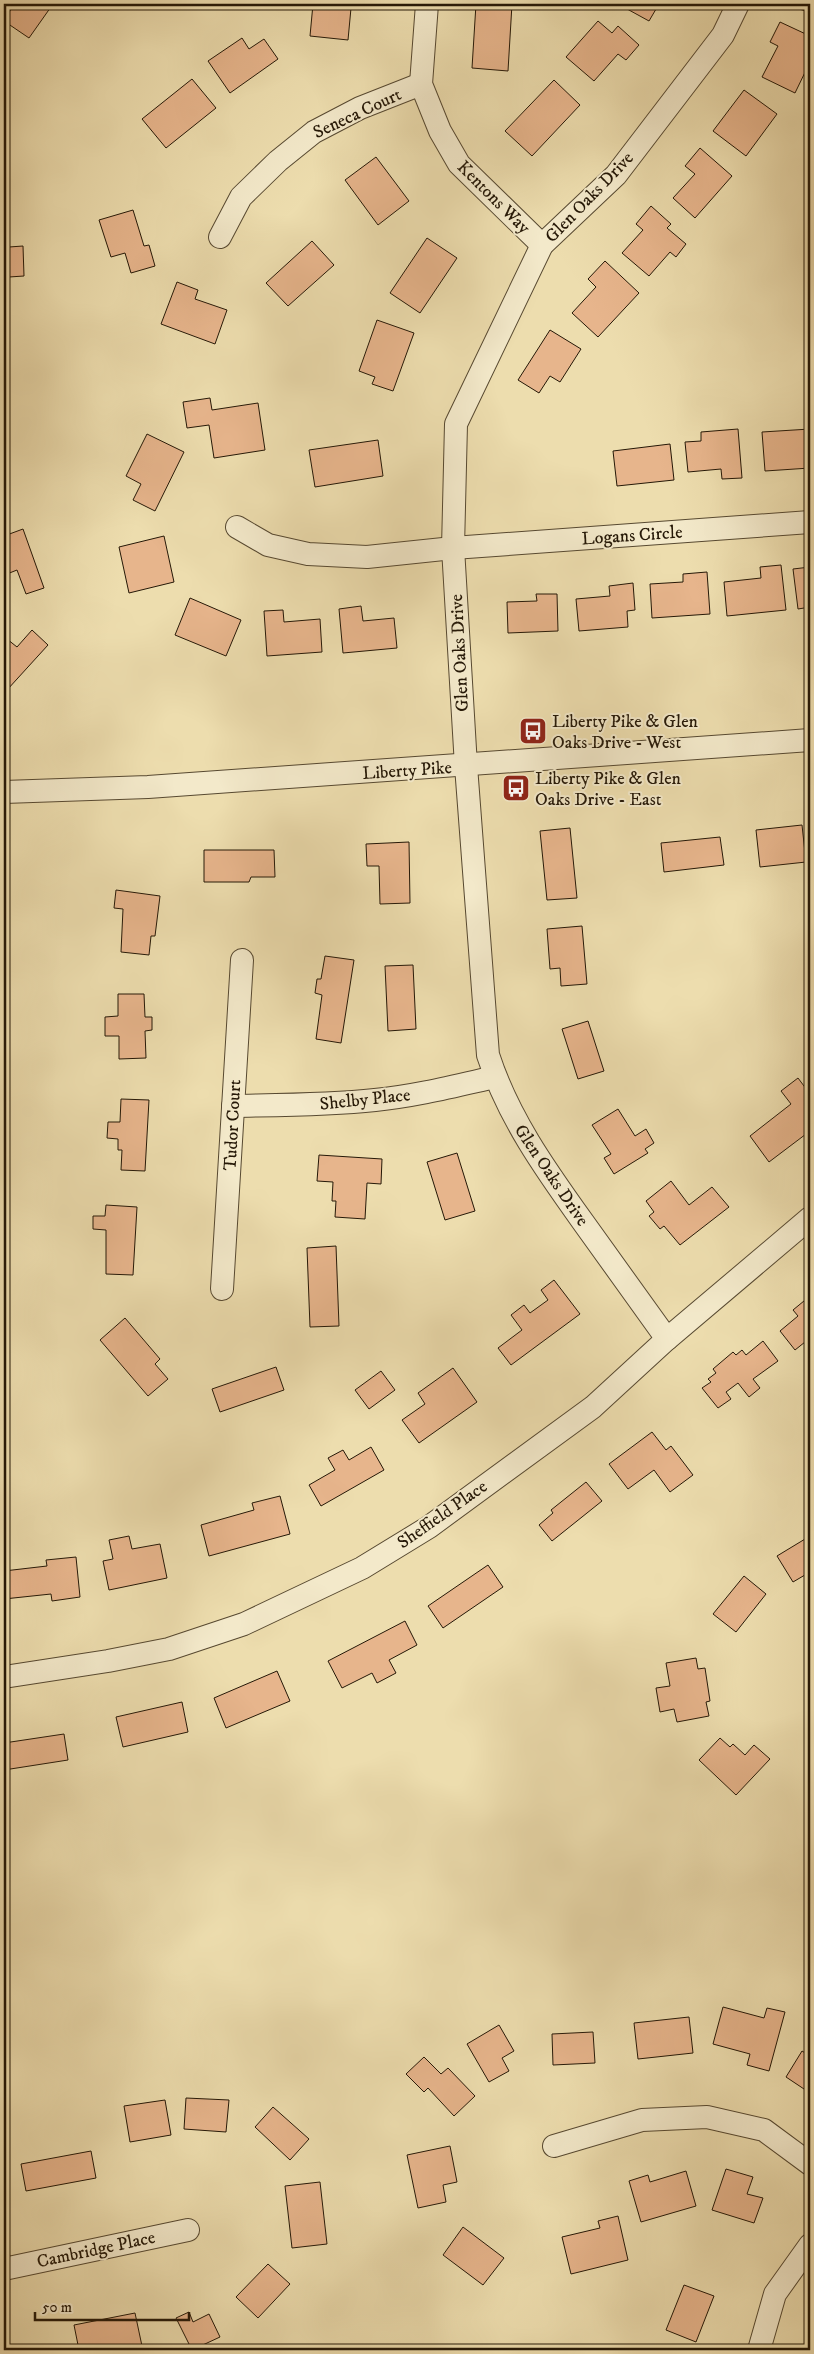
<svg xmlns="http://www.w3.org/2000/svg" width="814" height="2354" font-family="'IM FELL DW Pica',serif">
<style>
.building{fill:#e7b58c;stroke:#251807}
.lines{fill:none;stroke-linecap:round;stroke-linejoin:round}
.minor-casing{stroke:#574931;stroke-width:24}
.minor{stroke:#f3e9ca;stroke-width:22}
.labels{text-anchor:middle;stroke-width:4;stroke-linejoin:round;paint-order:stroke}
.street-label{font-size:18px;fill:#251807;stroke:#f3e9ca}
.poi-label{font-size:18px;fill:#251807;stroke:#f3e9ca;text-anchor:start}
</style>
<rect width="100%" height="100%" fill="#edddae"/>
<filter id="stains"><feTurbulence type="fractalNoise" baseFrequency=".004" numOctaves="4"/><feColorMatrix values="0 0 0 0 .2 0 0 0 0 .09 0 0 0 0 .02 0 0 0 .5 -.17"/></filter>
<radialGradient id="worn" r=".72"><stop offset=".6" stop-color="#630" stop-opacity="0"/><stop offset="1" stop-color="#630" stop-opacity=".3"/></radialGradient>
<g class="building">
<polygon points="14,4 53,4 29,38 4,21"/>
<polygon points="313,4 361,4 361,9 351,8 348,40 310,36"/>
<polygon points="476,4 512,4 508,71 472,68"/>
<polygon points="618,4 659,4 649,21"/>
<polygon points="789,4 810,4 810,12 788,6"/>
<polygon points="598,21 612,33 618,26 639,45 626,60 618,54 594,81 566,57"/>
<polygon points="780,22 810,36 810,62 795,93 762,77 778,46 770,42"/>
<polygon points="242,38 249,49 264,39 278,59 230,93 208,61"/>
<polygon points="192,79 216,108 166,148 142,119"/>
<polygon points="554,80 580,105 532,156 505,131"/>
<polygon points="744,90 777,114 746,156 713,131"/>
<polygon points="700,148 732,176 695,218 673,198 695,174 685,166"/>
<polygon points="376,157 409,201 378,225 345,180"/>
<polygon points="651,206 671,224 667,228 686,244 676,257 670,252 649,276 622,253 643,230 636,224"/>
<polygon points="133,210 144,246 149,245 155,266 131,273 125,253 111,257 99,220"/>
<polygon points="4,233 8,233 9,247 23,246 24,276 9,277 9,293 4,293"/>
<polygon points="427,238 457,258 420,313 390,293"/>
<polygon points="312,241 334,265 288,306 266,283"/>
<polygon points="605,261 639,293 598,337 572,313 596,287 588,279"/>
<polygon points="177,282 198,290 195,299 227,310 215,344 161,324"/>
<polygon points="377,320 414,333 393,391 372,384 375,377 359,371"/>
<polygon points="550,330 581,349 560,382 550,376 539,393 518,380"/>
<polygon points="210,398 212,410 258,403 265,450 214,458 209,425 187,428 183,402"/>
<polygon points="738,429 742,478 722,479 721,469 688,472 685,442 701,441 701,432"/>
<polygon points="810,429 810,468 765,471 762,432"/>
<polygon points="147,434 184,452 155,511 133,500 141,484 126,476"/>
<polygon points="378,440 383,476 315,487 309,450"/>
<polygon points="670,444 674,480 617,486 613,451"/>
<polygon points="23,529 44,588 26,594 17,570 7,574 4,564 4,536"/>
<polygon points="164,536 174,582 129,593 119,547"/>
<polygon points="781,565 786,610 727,616 724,582 761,578 760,567"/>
<polygon points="810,567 810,607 798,609 793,569"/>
<polygon points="707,572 710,614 652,618 650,584 683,582 683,574"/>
<polygon points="633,583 635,610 627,611 628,627 579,631 576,599 610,596 609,586"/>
<polygon points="536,594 557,594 558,631 508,633 507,602 537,601"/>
<polygon points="190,598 241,620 226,656 175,635"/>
<polygon points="361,606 363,621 394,618 397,648 343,653 339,609"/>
<polygon points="283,610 284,622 320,619 322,652 267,656 264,611"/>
<polygon points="32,630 48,645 7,690 4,688 4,643 7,639 17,647"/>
<polygon points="802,825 806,862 760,867 756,830"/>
<polygon points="570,828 577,898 547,900 540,831"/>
<polygon points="720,837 724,865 664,872 661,843"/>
<polygon points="409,842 410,903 380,904 379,866 367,866 366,844"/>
<polygon points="204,850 274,850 275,877 251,877 249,882 204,882"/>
<polygon points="116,890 160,896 155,936 151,936 149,955 121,952 123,909 114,908"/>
<polygon points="582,926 587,984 561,986 560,968 550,969 547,929"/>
<polygon points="325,956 354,960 341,1043 316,1039 322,995 315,993 317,979 321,979"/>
<polygon points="413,965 416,1029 388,1031 385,966"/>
<polygon points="118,994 144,994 145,1017 152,1017 152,1030 145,1031 146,1058 119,1059 119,1036 105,1036 105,1017 118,1016"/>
<polygon points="588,1021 604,1071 578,1079 562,1029"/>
<polygon points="798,1078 810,1094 810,1131 769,1162 750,1136 791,1104 781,1091"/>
<polygon points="121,1099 149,1100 145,1171 121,1170 122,1150 118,1150 118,1139 107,1138 108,1122 120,1122"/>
<polygon points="618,1109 635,1136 646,1129 654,1143 645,1149 648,1153 614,1174 604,1158 611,1154 592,1125"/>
<polygon points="457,1153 475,1211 445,1220 427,1162"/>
<polygon points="319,1155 382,1159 381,1184 367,1183 365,1219 335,1217 336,1201 332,1201 333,1182 317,1181"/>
<polygon points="671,1181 689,1205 712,1187 729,1207 680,1245 664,1226 660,1229 649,1216 654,1212 646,1201"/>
<polygon points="106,1205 137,1207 133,1275 106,1274 106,1230 93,1229 93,1216 105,1216"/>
<polygon points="336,1246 339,1326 310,1327 307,1248"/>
<polygon points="554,1280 580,1314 511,1365 498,1348 522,1330 511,1315 524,1305 530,1313 548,1300 541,1290"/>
<polygon points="810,1296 810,1338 795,1350 780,1331 798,1316 793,1310"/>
<polygon points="125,1318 160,1359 155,1364 168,1379 148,1396 100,1340"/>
<polygon points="763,1341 778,1361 753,1379 760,1388 749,1397 738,1383 726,1392 731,1399 718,1408 702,1388 711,1382 708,1379 716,1373 713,1369 733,1352 736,1355 742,1350 746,1355"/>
<polygon points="276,1367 284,1390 220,1412 212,1389"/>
<polygon points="453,1368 477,1402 419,1443 402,1420 425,1404 418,1393"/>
<polygon points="381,1371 395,1390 369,1409 355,1390"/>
<polygon points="652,1432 666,1450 671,1446 693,1475 670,1492 654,1470 628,1489 609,1464"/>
<polygon points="371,1447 384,1470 321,1506 309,1485 335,1470 328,1458 343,1450 349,1460"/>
<polygon points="586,1482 602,1501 552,1541 539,1525 553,1513 551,1510"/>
<polygon points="280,1496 290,1534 209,1556 201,1525 254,1510 252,1503"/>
<polygon points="129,1536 132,1549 160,1544 167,1578 109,1590 103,1561 113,1559 109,1540"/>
<polygon points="810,1536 810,1572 793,1582 777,1556"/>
<polygon points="76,1557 80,1597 52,1601 51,1594 4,1599 4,1571 47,1566 46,1560"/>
<polygon points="488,1565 503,1587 443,1628 428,1606"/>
<polygon points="744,1576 766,1594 736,1632 713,1614"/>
<polygon points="405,1621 417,1645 389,1660 396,1673 377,1683 372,1673 342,1688 328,1661"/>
<polygon points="696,1658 698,1669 705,1668 710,1701 706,1702 709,1716 677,1722 674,1709 660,1712 656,1688 670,1686 666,1663"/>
<polygon points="277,1671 290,1701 226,1728 214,1698"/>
<polygon points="182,1702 188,1732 123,1747 116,1717"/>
<polygon points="64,1734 68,1760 4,1770 4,1743"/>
<polygon points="720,1738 730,1747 733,1744 745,1755 754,1745 770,1759 736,1795 699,1760"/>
<polygon points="805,1757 810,1757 810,1779 806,1779"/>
<polygon points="723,2007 764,2018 767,2008 785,2012 769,2071 747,2065 750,2054 713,2044"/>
<polygon points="689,2017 693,2053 638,2059 634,2023"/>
<polygon points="499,2025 514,2051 502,2058 509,2071 489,2082 467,2044"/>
<polygon points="593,2032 595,2063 553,2065 552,2034"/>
<polygon points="802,2051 810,2056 810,2093 786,2077"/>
<polygon points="424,2057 441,2074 448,2068 475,2096 454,2116 428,2088 424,2092 406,2074"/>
<polygon points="186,2098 229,2100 226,2132 184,2129"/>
<polygon points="165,2100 171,2135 130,2142 124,2106"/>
<polygon points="273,2107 309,2139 290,2160 255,2127"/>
<polygon points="450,2146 457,2182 443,2185 446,2202 418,2208 407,2155"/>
<polygon points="91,2151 96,2178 26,2191 21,2164"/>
<polygon points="726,2169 753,2177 747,2194 763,2198 754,2223 712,2210"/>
<polygon points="686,2171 696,2206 641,2222 629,2181 648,2175 650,2182"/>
<polygon points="320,2182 327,2244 292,2248 285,2186"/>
<polygon points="618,2216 628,2260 571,2274 562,2237 600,2228 598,2221"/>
<polygon points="463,2227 504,2258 483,2285 443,2255"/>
<polygon points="268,2264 290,2284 258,2318 236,2297"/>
<polygon points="684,2285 714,2296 696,2342 666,2330"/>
<polygon points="189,2312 193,2322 209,2314 220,2337 192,2350 176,2318"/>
<polygon points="135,2313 142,2346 123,2350 79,2350 74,2325"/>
</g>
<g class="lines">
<g class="minor-casing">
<g id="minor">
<polyline points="427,4 421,84 440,131 459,164 542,245"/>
<polyline points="220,237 241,197 278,161 314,132 360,108 421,84"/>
<polyline points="237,527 268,545 308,554 367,557 453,548 810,522"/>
<polyline points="4,792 148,787 810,740"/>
<path d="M 233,1106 C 280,1105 328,1105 375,1100 C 416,1096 455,1086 495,1077"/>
<polyline points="222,1289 242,960"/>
<path d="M 667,1339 C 639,1300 611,1261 583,1222 C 545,1169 508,1117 488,1055 L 466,766 L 453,548 L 456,424 L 542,245 L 616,175 L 723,35 L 738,4"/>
<polyline points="4,1677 108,1661 169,1649 244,1624 362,1568 429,1527 593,1407 667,1339 810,1218"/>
<polyline points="554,2146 642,2120 707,2117 764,2130 810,2164"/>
<polyline points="4,2269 188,2230"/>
<polyline points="759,2350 775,2294 810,2245"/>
</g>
</g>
<use href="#minor" class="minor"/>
</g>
<defs>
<g id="bus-square" transform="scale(1.4375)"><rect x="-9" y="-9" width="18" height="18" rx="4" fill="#8f2418" stroke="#f3e9ca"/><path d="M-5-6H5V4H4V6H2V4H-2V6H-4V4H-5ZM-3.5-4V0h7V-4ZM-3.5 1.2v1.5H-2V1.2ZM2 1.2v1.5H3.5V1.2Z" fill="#fff"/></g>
</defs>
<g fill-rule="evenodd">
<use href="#bus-square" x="533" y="731"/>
<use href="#bus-square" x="516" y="788"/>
</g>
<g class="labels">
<g class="street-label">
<text transform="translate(357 113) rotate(-25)" y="6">Seneca Court</text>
<text transform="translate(494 197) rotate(45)" y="6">Kentons Way</text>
<text transform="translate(589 197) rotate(-46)" y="6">Glen Oaks Drive</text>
<text transform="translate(632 535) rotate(-4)" y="6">Logans Circle</text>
<text transform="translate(459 653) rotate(-93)" y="6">Glen Oaks Drive</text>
<text transform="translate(407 770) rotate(-4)" y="6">Liberty Pike</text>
<text transform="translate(365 1099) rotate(-6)" y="6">Shelby Place</text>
<text transform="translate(232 1125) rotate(-87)" y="6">Tudor Court</text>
<text transform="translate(552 1175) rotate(56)" y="6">Glen Oaks Drive</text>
<text transform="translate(442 1514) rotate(-35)" y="6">Sheffield Place</text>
<text transform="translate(96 2249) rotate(-12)" y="6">Cambridge Place</text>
</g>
<g class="poi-label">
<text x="552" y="727">Liberty Pike &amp; Glen<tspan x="552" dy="21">Oaks Drive - West</tspan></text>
<text x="535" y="784">Liberty Pike &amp; Glen<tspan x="535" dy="21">Oaks Drive - East</tspan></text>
</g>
</g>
<rect width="814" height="2354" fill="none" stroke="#edddae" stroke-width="20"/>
<rect x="5" y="5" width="804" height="2344" fill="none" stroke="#251807" stroke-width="2.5"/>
<rect x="10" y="10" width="794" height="2334" fill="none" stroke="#251807"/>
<path d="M35 2312v8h154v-8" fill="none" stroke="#251807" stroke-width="2.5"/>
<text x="42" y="2312" font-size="15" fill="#251807" stroke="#f3e9ca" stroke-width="4" paint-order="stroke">50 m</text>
<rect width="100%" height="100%" filter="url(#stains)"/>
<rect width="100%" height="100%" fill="url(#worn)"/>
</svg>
